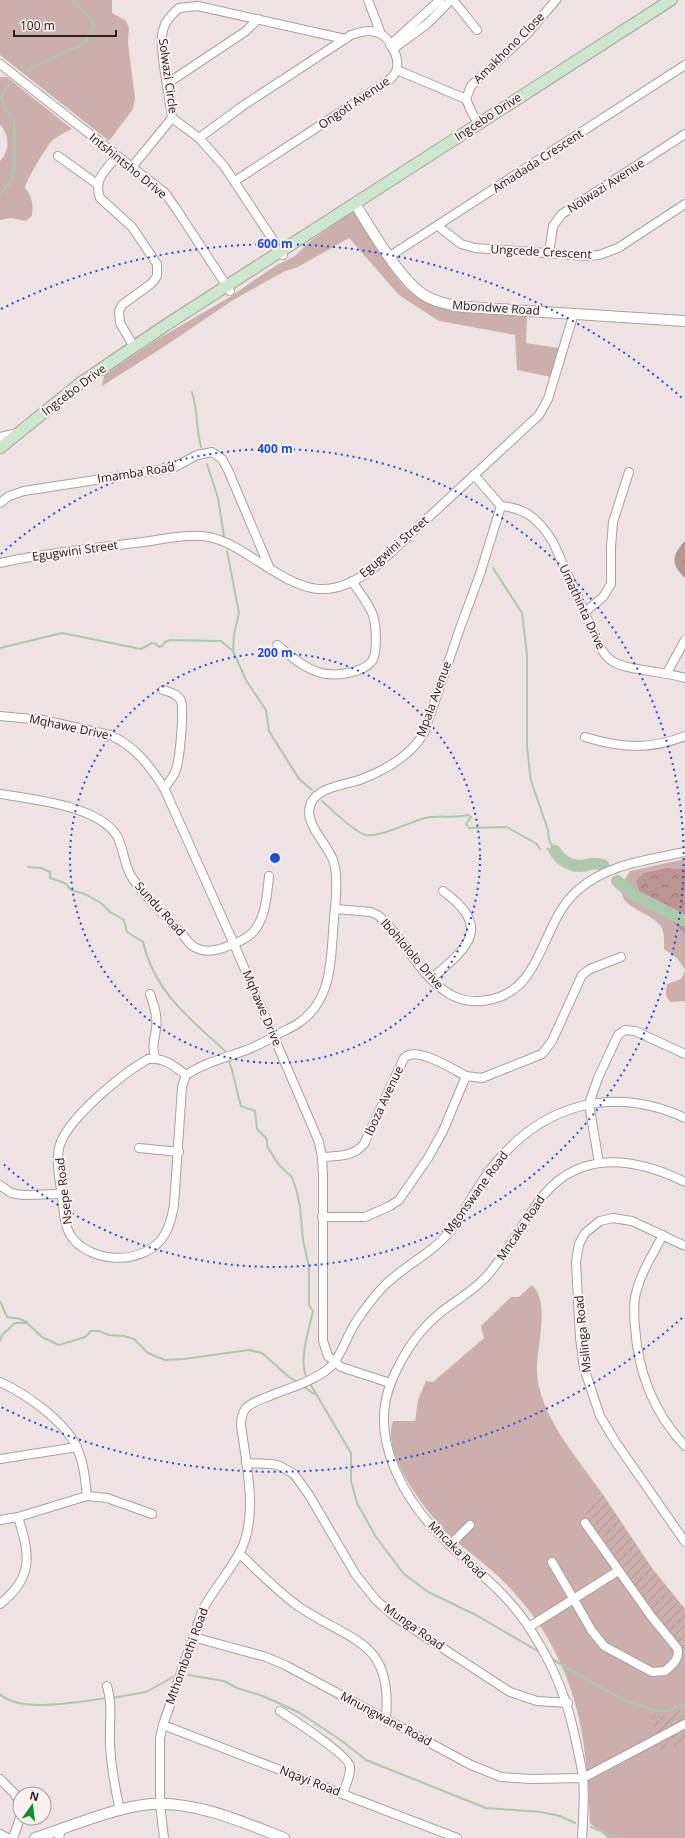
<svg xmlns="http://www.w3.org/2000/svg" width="685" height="1838" font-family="'Open Sans',sans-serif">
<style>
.grass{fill:#ccafad}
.forest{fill:url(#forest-crowns)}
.garden{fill:url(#garden-furrows)}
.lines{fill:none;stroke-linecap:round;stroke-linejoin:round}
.stream{stroke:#adc8ad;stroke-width:2}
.river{stroke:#adc8ad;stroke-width:12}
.minor-casing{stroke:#a8a09f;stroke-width:10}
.tertiary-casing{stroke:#a8a09f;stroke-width:12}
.secondary-casing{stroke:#a8a09f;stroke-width:13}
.minor{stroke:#fff;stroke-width:8}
.tertiary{stroke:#fff;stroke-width:10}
.secondary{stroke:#cde6ce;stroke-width:11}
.ring{fill:none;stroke:#1d4ed8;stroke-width:2;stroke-dasharray:2 4}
.labels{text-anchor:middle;stroke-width:4;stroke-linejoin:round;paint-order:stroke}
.street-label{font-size:12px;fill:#252121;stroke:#f9f0ef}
.centre{fill:#1d4ed8;stroke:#f9f0ef;stroke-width:2}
.ring-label{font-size:12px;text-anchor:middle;font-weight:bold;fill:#1d4ed8;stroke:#f9f0ef;stroke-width:4;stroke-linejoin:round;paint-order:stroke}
</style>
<defs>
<pattern id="forest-crowns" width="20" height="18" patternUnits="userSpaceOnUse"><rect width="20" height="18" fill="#bc9492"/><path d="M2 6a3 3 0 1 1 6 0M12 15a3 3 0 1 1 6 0" fill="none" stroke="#997877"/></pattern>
<pattern id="garden-furrows" width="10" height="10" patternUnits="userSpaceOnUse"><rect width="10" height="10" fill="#ccafad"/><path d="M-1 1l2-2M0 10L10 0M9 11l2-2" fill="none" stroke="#af9695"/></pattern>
</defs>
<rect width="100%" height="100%" fill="#ece3e2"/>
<g class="grass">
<polygon points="0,0 112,0 112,13 125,20 129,27 128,43 135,98 133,109 109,141 0,55"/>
<path d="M 0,77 L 7,77 L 72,129 C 66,132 59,135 53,140 C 47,145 25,182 25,188 C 33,198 33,204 32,216 L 26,221 L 11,218 L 0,220 L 0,161 C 10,151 10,135 0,125 Z"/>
<path d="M 353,211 C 370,235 384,263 403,285 C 432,318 487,313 527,316 L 526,343 L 559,348 L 551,377 L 517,370 L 515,335 L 439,321 L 399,295 L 349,238 L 296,268 L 285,271 L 233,300 L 168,344 L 102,386 L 104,375 L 109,372 L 158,339 L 230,297 L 275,266 L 295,256 L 309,242 Z"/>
<path d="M 685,859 L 685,869 L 666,868 L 643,873 L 636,881 L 639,891 L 651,901 L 660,915 L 671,921 L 685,934 L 685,969 L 677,958 L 664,949 C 664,941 665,932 660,925 C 646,908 604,907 630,871 Z"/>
<path d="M 685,971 L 685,1001 L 671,1002 C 664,997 666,992 667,984 L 681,979 Z"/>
<path d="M 532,1285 C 551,1302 536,1349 537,1371 C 538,1414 578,1459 602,1493 L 584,1512 L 651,1610 L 685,1652 L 685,1707 L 668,1716 L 649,1712 L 680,1744 L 685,1744 L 685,1838 L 608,1838 L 590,1823 C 587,1759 584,1708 554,1650 C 542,1626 526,1605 508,1586 C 490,1567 469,1553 450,1536 C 428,1514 380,1454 393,1421 L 415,1421 L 418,1400 L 426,1381 L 433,1382 L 484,1338 L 481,1326 L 511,1297 L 519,1297 Z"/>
</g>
<g class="forest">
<path d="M 685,541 L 685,578 C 670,564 672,555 685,541 Z"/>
<polygon points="666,868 685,869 685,934 671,921 660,915 651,901 639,891 636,881 643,873"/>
</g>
<g class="garden">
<polygon points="602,1493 652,1568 685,1609 685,1652 651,1610 584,1512"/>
<polygon points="685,1707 685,1744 660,1750 649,1712 668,1716"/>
</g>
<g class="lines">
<g class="stream">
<path d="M 27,70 L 81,45 C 88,39 93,32 94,23 L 72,0"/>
<polyline points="0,194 10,183 15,164 14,122 5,108 1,96 9,85"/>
<path d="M 192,392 C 198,410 196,429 201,447"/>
<polyline points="207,464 218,498 224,537"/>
<polyline points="227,551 239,613 234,634 233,651"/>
<polyline points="493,568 522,613 527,654 527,747 531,781 548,830 549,840 555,851"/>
<polyline points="0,648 62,633 141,649 152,643 156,644 159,647 162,646 165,642 170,640 221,641 233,651 246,680 266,710 269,731 299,779 312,790"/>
<path d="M 322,801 C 331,809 355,833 366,835 C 380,837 408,823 422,819 C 436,814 453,819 468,815 L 471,817 L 466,824 L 469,828 L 507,827 L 537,844 L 540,849"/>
<polyline points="547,849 555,851"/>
<path d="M 28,867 L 41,868 L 50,872 L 50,878 L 65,883 L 71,890 L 85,894 L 101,903 L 110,912 L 124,920 L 127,932 L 143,942 C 154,991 189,1018 224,1050 L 226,1054"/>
<path d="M 228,1058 C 234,1073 236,1090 241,1106 L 255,1111 L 257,1129 L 267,1139 L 267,1146 L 279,1165 L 292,1177 L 296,1189 L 300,1206 L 303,1240 L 309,1267 L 309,1305 L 313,1311 C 309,1330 298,1361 307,1378"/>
<polyline points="0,1301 7,1317 20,1319 27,1322"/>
<polyline points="0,1341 2,1335 15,1323 27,1323 42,1337 59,1345 85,1337 91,1331 99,1331 109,1335 124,1336 134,1339 148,1353 165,1360 184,1359 249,1350 262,1353 289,1377 298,1382"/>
<polyline points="309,1382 351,1453 351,1481 357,1503 376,1537 403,1573 428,1592 476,1615 541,1653"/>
<polyline points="303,1386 314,1394"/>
<path d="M 550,1658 C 579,1674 633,1711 665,1711 C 671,1711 678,1706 685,1704"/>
<polyline points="188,1675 224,1681 237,1688 263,1696 300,1713 342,1741 366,1760 486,1808 541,1812 560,1816 575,1823"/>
<path d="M 0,1694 C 20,1714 81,1701 107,1698"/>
<polyline points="112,1698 146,1692 173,1677"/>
<polyline points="591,1827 619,1838"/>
</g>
<g class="river">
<path d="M 555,851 C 560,860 570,866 580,866 C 590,866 591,861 603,865"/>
<polyline points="617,881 634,895 685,921"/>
</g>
<g class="minor-casing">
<g id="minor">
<polyline points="368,0 381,34"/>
<polyline points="453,0 477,30"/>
<polyline points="390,45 440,0"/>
<polyline points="393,49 427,24 451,0"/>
<polyline points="0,64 165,193 177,210 230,291"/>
<polyline points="397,70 466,99 471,86 528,33 556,0"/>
<polyline points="168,83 246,31 258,19"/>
<polyline points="466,99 472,113 479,124"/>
<path d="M 199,138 L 244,105 L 351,35 C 360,32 369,29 379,33 C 390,38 401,59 396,71 C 395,75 391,78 388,81 L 235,181"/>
<polyline points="58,156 97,184"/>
<path d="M 117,156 C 106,170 93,179 100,198 L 132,227 L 157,264 L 157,276 L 152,283 L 122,305 L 119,311 L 120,323 L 134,347"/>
<polyline points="132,167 172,118"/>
<polyline points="438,226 461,244 475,248 587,256 599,255 618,248 685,204"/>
<polyline points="549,253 553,226 562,214 685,134"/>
<path d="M 283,255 L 224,166 L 199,138 L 172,118 C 170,99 158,46 163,30 C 165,21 172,14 179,8 L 198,6 L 345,39"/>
<polyline points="390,256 685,65"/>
<polyline points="0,437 17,433"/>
<polyline points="0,503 9,496 24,491 173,468 197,455 212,452 222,459 228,470 270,569"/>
<path d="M 501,506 C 527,508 540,521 553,542 L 600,647 C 603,652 606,657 612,661 C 628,671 664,671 685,678"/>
<path d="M 0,563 C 44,553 90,549 135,543 C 156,541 180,534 201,536 C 218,537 233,545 248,555 C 296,585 323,608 375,567 L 539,415 L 548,399 L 574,313"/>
<polyline points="585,612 603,597 611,584 611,547 613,522 629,472"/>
<path d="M 277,645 C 290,655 302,667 318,672 C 332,677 362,674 372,661 C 378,652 376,625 373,615 C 369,604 359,592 352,581"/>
<polyline points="667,673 685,640"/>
<path d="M 163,690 C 170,692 178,694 181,701 C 184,710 180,763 175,772 C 173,778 168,783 164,788"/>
<path d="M 0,716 L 43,720 L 110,735 C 135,746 150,766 164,788 L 234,944 L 319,1142 L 322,1157 L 323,1175 L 323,1341 L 328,1356 L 341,1367 L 390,1383"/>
<path d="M 585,737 C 620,748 651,750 685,736"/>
<path d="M 0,794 C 32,799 99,806 117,836 C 124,849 124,867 133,879 C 150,903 173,922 191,945 C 201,952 212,952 223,948 C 233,944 244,941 251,934 C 266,921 267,894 269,876"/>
<path d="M 335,909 L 371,912 L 379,916 C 403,937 418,973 445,991 C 457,1000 473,1003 488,1000 C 544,991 540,922 578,890 C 607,864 648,860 685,852"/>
<path d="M 431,979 C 467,948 494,928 443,891"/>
<path d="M 150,994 C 154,1005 158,1017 156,1029 C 154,1041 152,1047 155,1058"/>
<path d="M 186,1075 C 174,1066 164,1057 148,1059 C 122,1074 66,1119 59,1148 C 56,1163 60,1182 62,1197 C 64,1212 64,1229 74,1240 C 95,1263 139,1264 160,1241 C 169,1231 172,1217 174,1205 L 182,1087 L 186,1075 C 204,1063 224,1058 244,1051 C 258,1046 270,1039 282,1032 C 288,1029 295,1026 300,1022 C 330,1001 331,964 333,932 C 334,911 340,879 333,860 C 327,843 302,822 311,803 C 319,786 347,785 362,779 C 385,770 411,755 424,733 L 459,631 L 480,574 L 501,506 L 474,475"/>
<polyline points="139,1148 179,1152"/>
<path d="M 322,1157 C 338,1156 353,1157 364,1144 L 404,1058 C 416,1045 452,1069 466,1076"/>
<polyline points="599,1163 589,1104 598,1078 618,1035 625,1030 635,1031 685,1054"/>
<polyline points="0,1185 11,1193 23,1195 62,1194"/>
<polyline points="322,1217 365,1217 390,1206 399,1200 428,1158 443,1131 466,1076 482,1078 542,1054 552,1041 582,975 590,969 621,957"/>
<path d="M 663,1235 C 653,1254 641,1272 636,1293 C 633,1304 634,1316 635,1327 C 638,1372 654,1413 685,1446"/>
<polyline points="685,1246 632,1221 613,1218 600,1221 585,1233 579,1244 576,1262 580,1338 584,1368 600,1416 615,1441 685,1542"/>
<path d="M 0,1382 C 26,1394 65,1421 77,1448 C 84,1463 85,1479 87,1496"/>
<polyline points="0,1459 77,1447"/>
<polyline points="246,1463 272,1464 280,1466 294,1474 309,1495 356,1575 376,1600 395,1617 510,1692 537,1701 568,1703"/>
<polyline points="0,1520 18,1517 87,1496 107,1498 152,1514"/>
<polyline points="450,1545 470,1525"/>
<path d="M 239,1553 C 258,1571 277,1591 298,1606 C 350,1642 393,1639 386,1718"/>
<path d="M 552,1562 L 592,1631 L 604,1646 L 652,1672 L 665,1671 C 672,1665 681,1658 677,1648 L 651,1616 L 585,1523"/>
<path d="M 0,1604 C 34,1577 30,1555 18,1517"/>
<polyline points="529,1627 618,1571"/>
<polyline points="193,1637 266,1657 285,1665 471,1765 501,1777 531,1779 583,1778 685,1724"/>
<path d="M 107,1686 C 113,1705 109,1724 110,1744 C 111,1766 115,1788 120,1811"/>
<path d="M 280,1711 C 292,1719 350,1756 350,1767 C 351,1775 345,1786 343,1794"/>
<polyline points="163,1725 457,1838"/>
<polyline points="0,1779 15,1794 20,1804"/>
<polyline points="0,1834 8,1838"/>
<polyline points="13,1838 20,1818"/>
<polyline points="59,1838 61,1829"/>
<path d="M 164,1838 L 160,1804 L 160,1738 L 163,1725 L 203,1609 C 214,1589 229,1572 240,1552 C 259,1516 246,1464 241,1425 C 241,1419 242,1413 246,1408 C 252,1402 260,1400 267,1397 C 286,1389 322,1379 334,1363 C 342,1352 347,1337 354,1325 C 363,1311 373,1297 385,1285 C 405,1265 433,1253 450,1231 C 466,1210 477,1186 494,1165 C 543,1104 613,1085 685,1118"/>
<path d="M 582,1838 C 583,1819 585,1797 583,1778 C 582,1769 580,1760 578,1751 C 570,1711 561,1682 541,1647 C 531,1629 518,1610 503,1595 C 485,1576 464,1560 446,1541 C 405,1502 367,1438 392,1380 C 403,1354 418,1331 440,1313 C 455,1301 470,1293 484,1279 C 505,1257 519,1229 537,1204 C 574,1149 632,1156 685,1182"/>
</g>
</g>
<g class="tertiary-casing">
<g id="tertiary">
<path d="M 355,204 C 372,230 399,279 424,295 C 437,303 451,305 465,307 L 685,321"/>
<path d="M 35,1838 C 69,1827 118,1806 152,1804 C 198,1802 243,1822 284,1838"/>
</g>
</g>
<g class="secondary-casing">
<polyline id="secondary" points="0,448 79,384 166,325 671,0"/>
</g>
<use href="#minor" class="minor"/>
<use href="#tertiary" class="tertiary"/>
<use href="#secondary" class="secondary"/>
</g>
<g class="ring">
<circle cx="275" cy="858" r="205"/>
<path d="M1 554A409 409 0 1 1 1 1162"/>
<path d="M682 1318A614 614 0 0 1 1 1407M1 309A614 614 0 0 1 682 398"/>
</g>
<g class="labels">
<g class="street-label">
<text transform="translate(509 48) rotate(-45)" y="4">Amakhono Close</text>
<text transform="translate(168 76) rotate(82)" y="4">Solwazi Circle</text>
<text transform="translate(354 103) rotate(-34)" y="4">Ongoti Avenue</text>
<text transform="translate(488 117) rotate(-33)" y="4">Ingcebo Drive</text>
<text transform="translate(538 161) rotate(-33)" y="4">Amadada Crescent</text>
<text transform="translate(128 166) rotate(39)" y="4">Intshintsho Drive</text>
<text transform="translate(606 186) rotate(-33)" y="4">Nolwazi Avenue</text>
<text transform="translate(541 252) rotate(3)" y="4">Ungcede Crescent</text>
<text transform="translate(496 308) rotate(4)" y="4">Mbondwe Road</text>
<text transform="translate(74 390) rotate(-37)" y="4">Ingcebo Drive</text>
<text transform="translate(136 473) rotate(-9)" y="4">Imamba Road</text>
<text transform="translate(394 547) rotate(-41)" y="4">Egugwini Street</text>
<text transform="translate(75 551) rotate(-8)" y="4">Egugwini Street</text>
<text transform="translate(582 607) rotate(65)" y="4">Umathinta Drive</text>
<text transform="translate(434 699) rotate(-70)" y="4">Mpala Avenue</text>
<text transform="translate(69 727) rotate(12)" y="4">Mqhawe Drive</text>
<text transform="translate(160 909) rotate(48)" y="4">Sundu Road</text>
<text transform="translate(412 954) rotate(49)" y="4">Ibohlololo Drive</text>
<text transform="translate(262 1008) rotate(67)" y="4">Mqhawe Drive</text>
<text transform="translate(384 1101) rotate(-65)" y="4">Iboza Avenue</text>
<text transform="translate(64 1191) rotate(-97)" y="4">Nsepe Road</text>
<text transform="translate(476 1193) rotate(-54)" y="4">Mgonswane Road</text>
<text transform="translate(521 1228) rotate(-56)" y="4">Mncaka Road</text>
<text transform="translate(583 1334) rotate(-96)" y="4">Msilinga Road</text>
<text transform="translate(457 1550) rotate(45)" y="4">Mncaka Road</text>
<text transform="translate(414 1627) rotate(35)" y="4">Munga Road</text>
<text transform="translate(187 1656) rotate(-70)" y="4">Mthombothi Road</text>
<text transform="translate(386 1719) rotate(28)" y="4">Mnungwane Road</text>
<text transform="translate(310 1781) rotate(21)" y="4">Nqayi Road</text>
</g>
</g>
<circle cx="275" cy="858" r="6" class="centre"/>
<g class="ring-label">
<text x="275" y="248">600 m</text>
<text x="275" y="453">400 m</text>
<text x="275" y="657">200 m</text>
</g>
<g transform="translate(32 1806) rotate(14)"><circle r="19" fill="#f9f0ef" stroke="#a49d9d"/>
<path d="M0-3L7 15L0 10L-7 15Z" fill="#089225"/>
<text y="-6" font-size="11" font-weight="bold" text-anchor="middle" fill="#252121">N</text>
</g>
<path d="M14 30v6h102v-6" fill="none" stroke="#252121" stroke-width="2"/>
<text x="20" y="30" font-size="12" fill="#252121" stroke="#f9f0ef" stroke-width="3" paint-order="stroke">100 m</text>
</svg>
